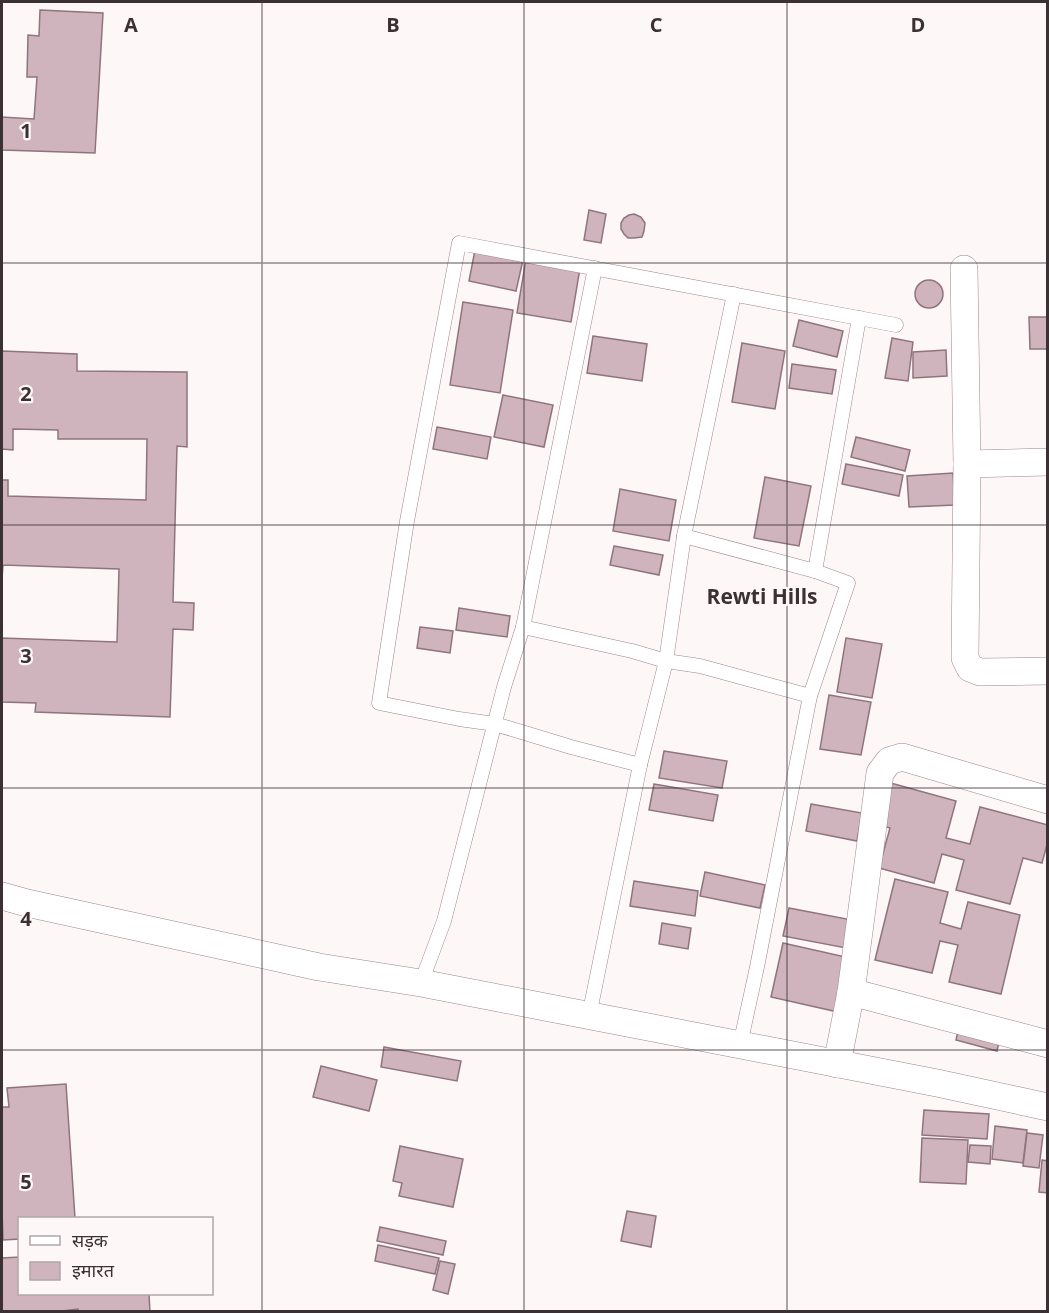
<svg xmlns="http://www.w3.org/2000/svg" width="1049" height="1313" font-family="'Open Sans','Noto Sans Devanagari',sans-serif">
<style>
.building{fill:#d0b4bd;stroke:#8f747d;stroke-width:1.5}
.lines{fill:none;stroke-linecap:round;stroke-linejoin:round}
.lane-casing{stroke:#9f848d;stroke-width:15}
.street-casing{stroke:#9f848d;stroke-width:28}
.lane{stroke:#fff;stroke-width:14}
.street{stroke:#fff;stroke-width:27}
.grid{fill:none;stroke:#3b3034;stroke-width:1.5;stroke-opacity:0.55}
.labels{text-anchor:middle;stroke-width:4.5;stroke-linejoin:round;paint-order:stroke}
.neighbourhood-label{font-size:21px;font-weight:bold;fill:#3b3034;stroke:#fdf7f8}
.grid-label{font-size:20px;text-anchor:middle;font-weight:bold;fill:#3b3034;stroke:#fdf7f8;stroke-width:4.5;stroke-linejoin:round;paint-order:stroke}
</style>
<rect width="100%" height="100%" fill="#fdf7f8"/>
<g class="building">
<polygon points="40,10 103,13 95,153 2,150 2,117 34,119 37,77 27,77 28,35 39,36"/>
<polygon points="589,210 606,214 601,243 584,240"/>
<polygon points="634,214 641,217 645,223 644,231 642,237 634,238 628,238 624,234 621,229 621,223 624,218 629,215"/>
<polygon points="475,250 523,260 516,291 469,281"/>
<polygon points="526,259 580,268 571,322 517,313"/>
<circle cx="929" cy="294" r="14"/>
<polygon points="463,302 513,310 500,393 450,385"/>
<polygon points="1029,317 1048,317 1048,349 1030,349"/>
<polygon points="799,320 843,331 837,357 793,346"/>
<polygon points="593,336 647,344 642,381 587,373"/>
<polygon points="892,338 913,342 908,381 885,378"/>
<polygon points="742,343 785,351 775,409 732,402"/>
<polygon points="946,350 947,376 913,378 913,352"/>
<polygon points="2,351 77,354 77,371 187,372 187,447 177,446 173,602 194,603 193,630 173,629 170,717 35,712 36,703 2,702 2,638 117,642 119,569 3,565 2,578 2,480 8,480 8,496 146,500 147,439 58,439 58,430 13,429 13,450 2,449"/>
<polygon points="792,364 836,370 832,394 789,388"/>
<polygon points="503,395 553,405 544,447 494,437"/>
<polygon points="437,427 491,437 487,459 433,449"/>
<polygon points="856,437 910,450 905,471 851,457"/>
<polygon points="846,464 903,475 899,496 842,484"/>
<polygon points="953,473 955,505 909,507 907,476"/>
<polygon points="765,477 811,486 799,546 754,538"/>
<polygon points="620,489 676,500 669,541 613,531"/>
<polygon points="614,546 663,555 659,575 610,565"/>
<polygon points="459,608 510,616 507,637 456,630"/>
<polygon points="420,627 453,631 450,653 417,648"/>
<polygon points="846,638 882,644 872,698 837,692"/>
<polygon points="829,695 871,702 861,755 820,749"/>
<polygon points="664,751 727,761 722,788 659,778"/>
<polygon points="887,782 956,801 946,838 970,844 980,807 1048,825 1048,841 1042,863 1023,858 1010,904 956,890 964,860 942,854 934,883 879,868 890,828 876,824"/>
<polygon points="654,784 718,795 713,821 649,810"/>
<polygon points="811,804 862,813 857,841 806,831"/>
<polygon points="705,872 765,885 760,908 700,896"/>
<polygon points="895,879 948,892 940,923 961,929 968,902 1020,915 1001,994 949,982 958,945 940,941 932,973 875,960"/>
<polygon points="634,881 698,891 695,916 630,906"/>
<polygon points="789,908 852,920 846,948 783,936"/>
<polygon points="662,923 691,928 688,949 659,944"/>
<polygon points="783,943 850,958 838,1012 771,997"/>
<polygon points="959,1026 1000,1037 997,1051 956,1040"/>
<polygon points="384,1047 461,1061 457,1081 381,1067"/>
<polygon points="321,1066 377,1080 369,1111 313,1097"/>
<polygon points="66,1084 75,1218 20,1218 20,1239 3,1240 2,1210 2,1107 9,1107 7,1088"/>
<polygon points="924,1110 989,1114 987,1139 922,1135"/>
<polygon points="995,1126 1027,1130 1023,1163 992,1159"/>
<polygon points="1027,1133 1043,1135 1039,1168 1023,1166"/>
<polygon points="922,1138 968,1140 966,1184 920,1182"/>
<polygon points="970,1145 991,1146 990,1164 968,1162"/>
<polygon points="400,1146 463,1159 453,1207 399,1196 402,1183 393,1181"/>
<polygon points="1042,1160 1048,1161 1048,1193 1039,1192"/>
<polygon points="627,1211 656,1216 651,1247 621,1241"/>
<polygon points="380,1227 446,1241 443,1255 377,1241"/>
<polygon points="378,1245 439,1258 435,1274 375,1261"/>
<polygon points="20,1257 20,1294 149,1294 150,1312 79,1312 78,1309 54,1312 2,1312 2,1258"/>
<polygon points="440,1261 455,1264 448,1294 433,1290"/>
</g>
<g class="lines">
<g class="lane-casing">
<g id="lane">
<polyline points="684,536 815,571 848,583 810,696 757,967 740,1045"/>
<polyline points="815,571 859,318"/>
<polyline points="523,627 632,651 666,661 700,666 810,696"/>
<polyline points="640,765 571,747 495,724 459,719 379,703 407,521 459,243 896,325"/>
<polyline points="421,983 444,921 504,687 523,627 595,268"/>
<polyline points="589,1016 640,765 666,661 684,536 734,294"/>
</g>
</g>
<g class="street-casing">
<g id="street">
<polyline points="964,269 967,464 965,658 970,668 980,672 1048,671"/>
<polyline points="967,464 1048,462"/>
<polyline points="2,896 27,903 319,967 421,983 937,1083 1048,1107"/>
<polyline points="851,992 1048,1044"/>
<polyline points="837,1064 851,992 880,773 889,761 902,757 1048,800"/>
</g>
</g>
<use href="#lane" class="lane"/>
<use href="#street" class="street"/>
</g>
<path class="grid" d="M 262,2 L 262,1312M 524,2 L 524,1312M 787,2 L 787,1312M 2,263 L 1048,263M 2,525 L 1048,525M 2,788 L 1048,788M 2,1050 L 1048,1050"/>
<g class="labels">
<g class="neighbourhood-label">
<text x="762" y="604">Rewti Hills</text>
</g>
</g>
<g class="grid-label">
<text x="131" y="32">A</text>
<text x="393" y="32">B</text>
<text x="656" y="32">C</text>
<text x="918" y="32">D</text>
<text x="26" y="138">1</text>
<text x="26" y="401">2</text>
<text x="26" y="663">3</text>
<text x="26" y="926">4</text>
<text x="26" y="1189">5</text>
</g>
<rect width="1049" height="1313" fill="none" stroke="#3b3034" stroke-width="6"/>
<rect x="18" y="1217" width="195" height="78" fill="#fdf7f8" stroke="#afa7aa" stroke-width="1.5"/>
<rect x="30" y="1236" width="30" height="9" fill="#ffffff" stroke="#afa7aa" stroke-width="1.5"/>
<text x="72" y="1247" font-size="18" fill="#3b3034">सड़क</text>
<rect x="30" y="1262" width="30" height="18" fill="#d0b4bd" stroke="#afa7aa" stroke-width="1.5"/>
<text x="72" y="1277" font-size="18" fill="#3b3034">इमारत</text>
</svg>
